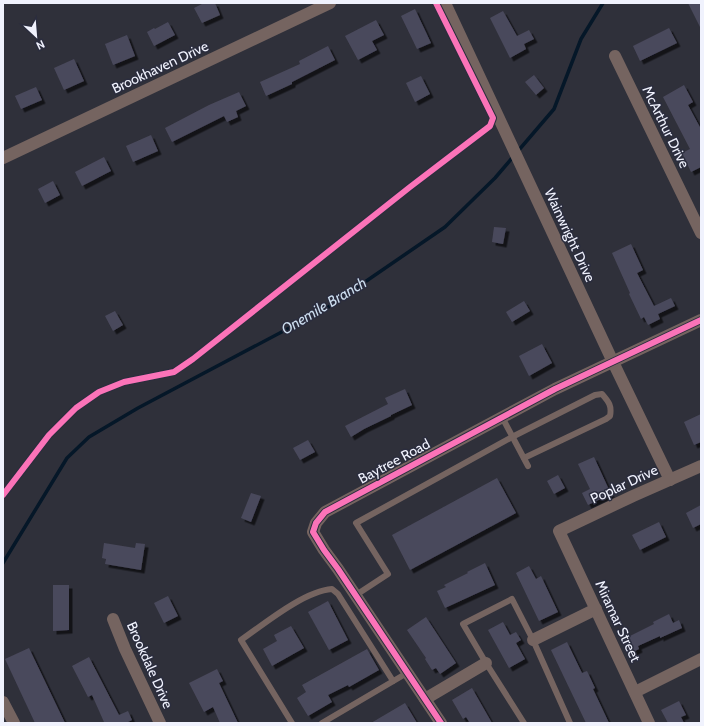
<svg xmlns="http://www.w3.org/2000/svg" width="704" height="726" font-family="Cabin,sans-serif">
<style>
.lines{fill:none;stroke-linecap:round;stroke-linejoin:round}
.stream{stroke:#051728;stroke-width:3.5}
.building{fill:#4a495c;filter:url(#shadow)}
.service{stroke:#756460;stroke-width:6}
.minor{stroke:#756460;stroke-width:12}
.cycleway-casing{stroke:#2b2d3e;stroke-width:8}
.cycleway{stroke:#fb73b8;stroke-width:6}
.labels{text-anchor:middle;stroke-width:3;stroke-linejoin:round;paint-order:stroke}
.street-label{font-size:14px;fill:#f0f2fd;stroke:#2b2d3e}
.water-label{font-size:15px;font-style:italic;fill:#cde;stroke:#2b2d3e}
</style>
<defs>
<filter id="shadow"><feDropShadow dx="3.5" dy="3.5" stdDeviation="0" flood-color="#0009"/></filter>
</defs>
<rect width="100%" height="100%" fill="#2f303a"/>
<g class="lines">
<polyline class="stream" points="3,563 67,458 89,437 138,408 327,308 445,227 495,178 554,109 581,39 603,3"/>
</g>
<g class="building">
<polygon points="204,3 215,3 220,15 202,23 194,8"/>
<polygon points="688,3 701,3 701,29"/>
<polygon points="415,9 431,43 417,49 401,16"/>
<polygon points="503,11 517,36 529,30 534,39 524,44 526,49 510,58 490,18"/>
<polygon points="376,20 384,35 372,41 377,50 358,60 345,36"/>
<polygon points="168,22 175,35 154,46 147,32 154,28 155,29"/>
<polygon points="669,28 677,43 640,61 633,46"/>
<polygon points="127,35 135,56 113,65 105,44"/>
<polygon points="328,46 335,60 292,82 292,84 266,96 260,82 300,64 299,61"/>
<polygon points="74,59 84,81 64,90 54,68"/>
<polygon points="534,75 544,88 536,95 525,82"/>
<polygon points="421,76 430,94 415,102 406,83"/>
<polygon points="684,85 693,102 688,105 701,129 701,167 691,172 682,153 690,149 663,97"/>
<polygon points="36,87 42,100 21,109 15,96"/>
<polygon points="239,92 246,106 236,111 238,117 227,122 224,116 172,142 165,128 209,105"/>
<polygon points="151,135 158,151 133,162 126,146"/>
<polygon points="104,157 111,171 82,186 75,172"/>
<polygon points="53,181 60,195 45,203 38,189"/>
<polygon points="494,227 506,228 503,244 492,242"/>
<polygon points="631,244 643,270 637,273 654,306 671,298 675,306 658,314 660,319 648,325 644,317 641,319 629,294 630,293 612,253"/>
<polygon points="524,301 530,311 512,322 506,312"/>
<polygon points="115,311 123,325 113,331 105,316"/>
<polygon points="542,344 552,363 529,376 519,356"/>
<polygon points="405,389 412,405 391,415 391,416 364,429 351,437 345,426 388,404 385,398"/>
<polygon points="701,414 701,442 694,445 684,422"/>
<polygon points="308,440 315,452 300,460 293,448"/>
<polygon points="594,457 611,494 588,505 582,493 590,489 578,464"/>
<polygon points="558,475 565,488 554,494 547,481"/>
<polygon points="497,478 516,513 410,570 392,535"/>
<polygon points="251,493 261,496 251,522 241,518"/>
<polygon points="701,505 701,524 693,528 686,513"/>
<polygon points="659,522 666,537 640,550 632,535"/>
<polygon points="104,543 135,548 136,543 145,544 141,570 105,564 106,559 102,558"/>
<polygon points="485,563 495,585 445,608 437,591 446,587 444,585 468,573 467,572"/>
<polygon points="529,566 536,579 541,576 558,612 539,621 516,573"/>
<polygon points="53,585 69,585 69,630 53,631"/>
<polygon points="168,596 178,616 164,623 154,603"/>
<polygon points="328,601 348,640 329,650 308,612"/>
<polygon points="669,614 673,623 679,620 682,628 660,638 660,636 638,646 639,649 629,654 622,640 654,624 653,622"/>
<polygon points="426,617 456,663 440,674 436,668 432,670 425,659 426,658 407,630"/>
<polygon points="503,622 510,635 516,632 521,640 516,643 525,659 509,668 488,630"/>
<polygon points="291,626 304,648 272,666 263,649 277,641 274,635"/>
<polygon points="567,642 582,673 587,671 595,688 593,689 609,723 586,723 551,650"/>
<polygon points="29,648 65,723 35,723 5,659"/>
<polygon points="367,649 379,670 349,687 348,685 328,695 332,702 308,716 297,698 306,692 302,685"/>
<polygon points="89,657 119,715 128,711 132,720 126,723 101,723 104,722 92,695 88,697 72,666"/>
<polygon points="217,669 223,681 219,683 238,723 220,723 213,707 204,712 189,683"/>
<polygon points="472,688 492,723 470,723 466,717 463,719 452,700"/>
<polygon points="679,701 686,715 681,717 684,723 668,723 661,710"/>
<polygon points="405,703 417,723 371,723"/>
</g>
<g class="lines">
<g class="service">
<polyline points="502,417 528,466"/>
<path d="M 356,595 L 388,574 L 356,523 L 512,437 L 595,395 L 602,394 C 609,402 612,406 610,416 L 606,419 L 524,458"/>
<path d="M 292,723 L 241,640 C 264,624 304,591 332,589 L 338,594 L 393,681"/>
<polyline points="322,723 407,673"/>
<polyline points="524,723 486,663 463,624 512,599 533,640 570,723"/>
</g>
<g class="minor">
<polyline points="445,3 613,362 670,480"/>
<polyline points="615,56 701,233"/>
<polyline points="3,158 330,3"/>
<polyline points="113,619 125,649 160,723"/>
<polyline points="533,640 596,609"/>
<polyline points="635,692 701,659"/>
<polyline points="425,699 486,663"/>
<polyline points="3,702 14,723"/>
<polyline points="441,723 338,569 324,550 313,532 316,523 325,512 555,389 701,320"/>
<polyline points="649,723 559,531 633,496 701,466"/>
</g>
<g class="cycleway-casing">
<g id="cycleway">
<polyline points="3,495 49,435 76,408 99,392 124,382 174,372 193,359 410,187 490,126 493,118 436,3"/>
<polyline points="441,723 338,569 324,550 313,532 316,523 325,512 555,389 701,320"/>
</g>
</g>
<use href="#cycleway" class="cycleway"/>
</g>
<g class="labels">
<g class="street-label">
<text transform="translate(160 67) rotate(-25)" y="5">Brookhaven Drive</text>
<text transform="translate(666 127) rotate(64)" y="5">McArthur Drive</text>
<text transform="translate(570 235) rotate(65)" y="5">Wainwright Drive</text>
<text transform="translate(394 461) rotate(-28)" y="5">Baytree Road</text>
<text transform="translate(624 484) rotate(-25)" y="5">Poplar Drive</text>
<text transform="translate(618 621) rotate(65)" y="5">Miramar Street</text>
<text transform="translate(150 665) rotate(66)" y="5">Brookdale Drive</text>
</g>
<g class="water-label">
<text transform="translate(324 306) rotate(-31)" y="5">Onemile Branch</text>
</g>
</g>
<rect width="704" height="726" fill="none" stroke="#f0f2fd" stroke-width="8"/>
<g transform="translate(36 36) rotate(154)" stroke="#2b2d3e" stroke-width="3" paint-order="stroke">
<path d="M0-3L7 15L0 10L-7 15Z" fill="#f0f2fd"/>
<text y="-6" font-size="11" font-weight="bold" text-anchor="middle" fill="#f0f2fd">N</text>
</g>
</svg>
